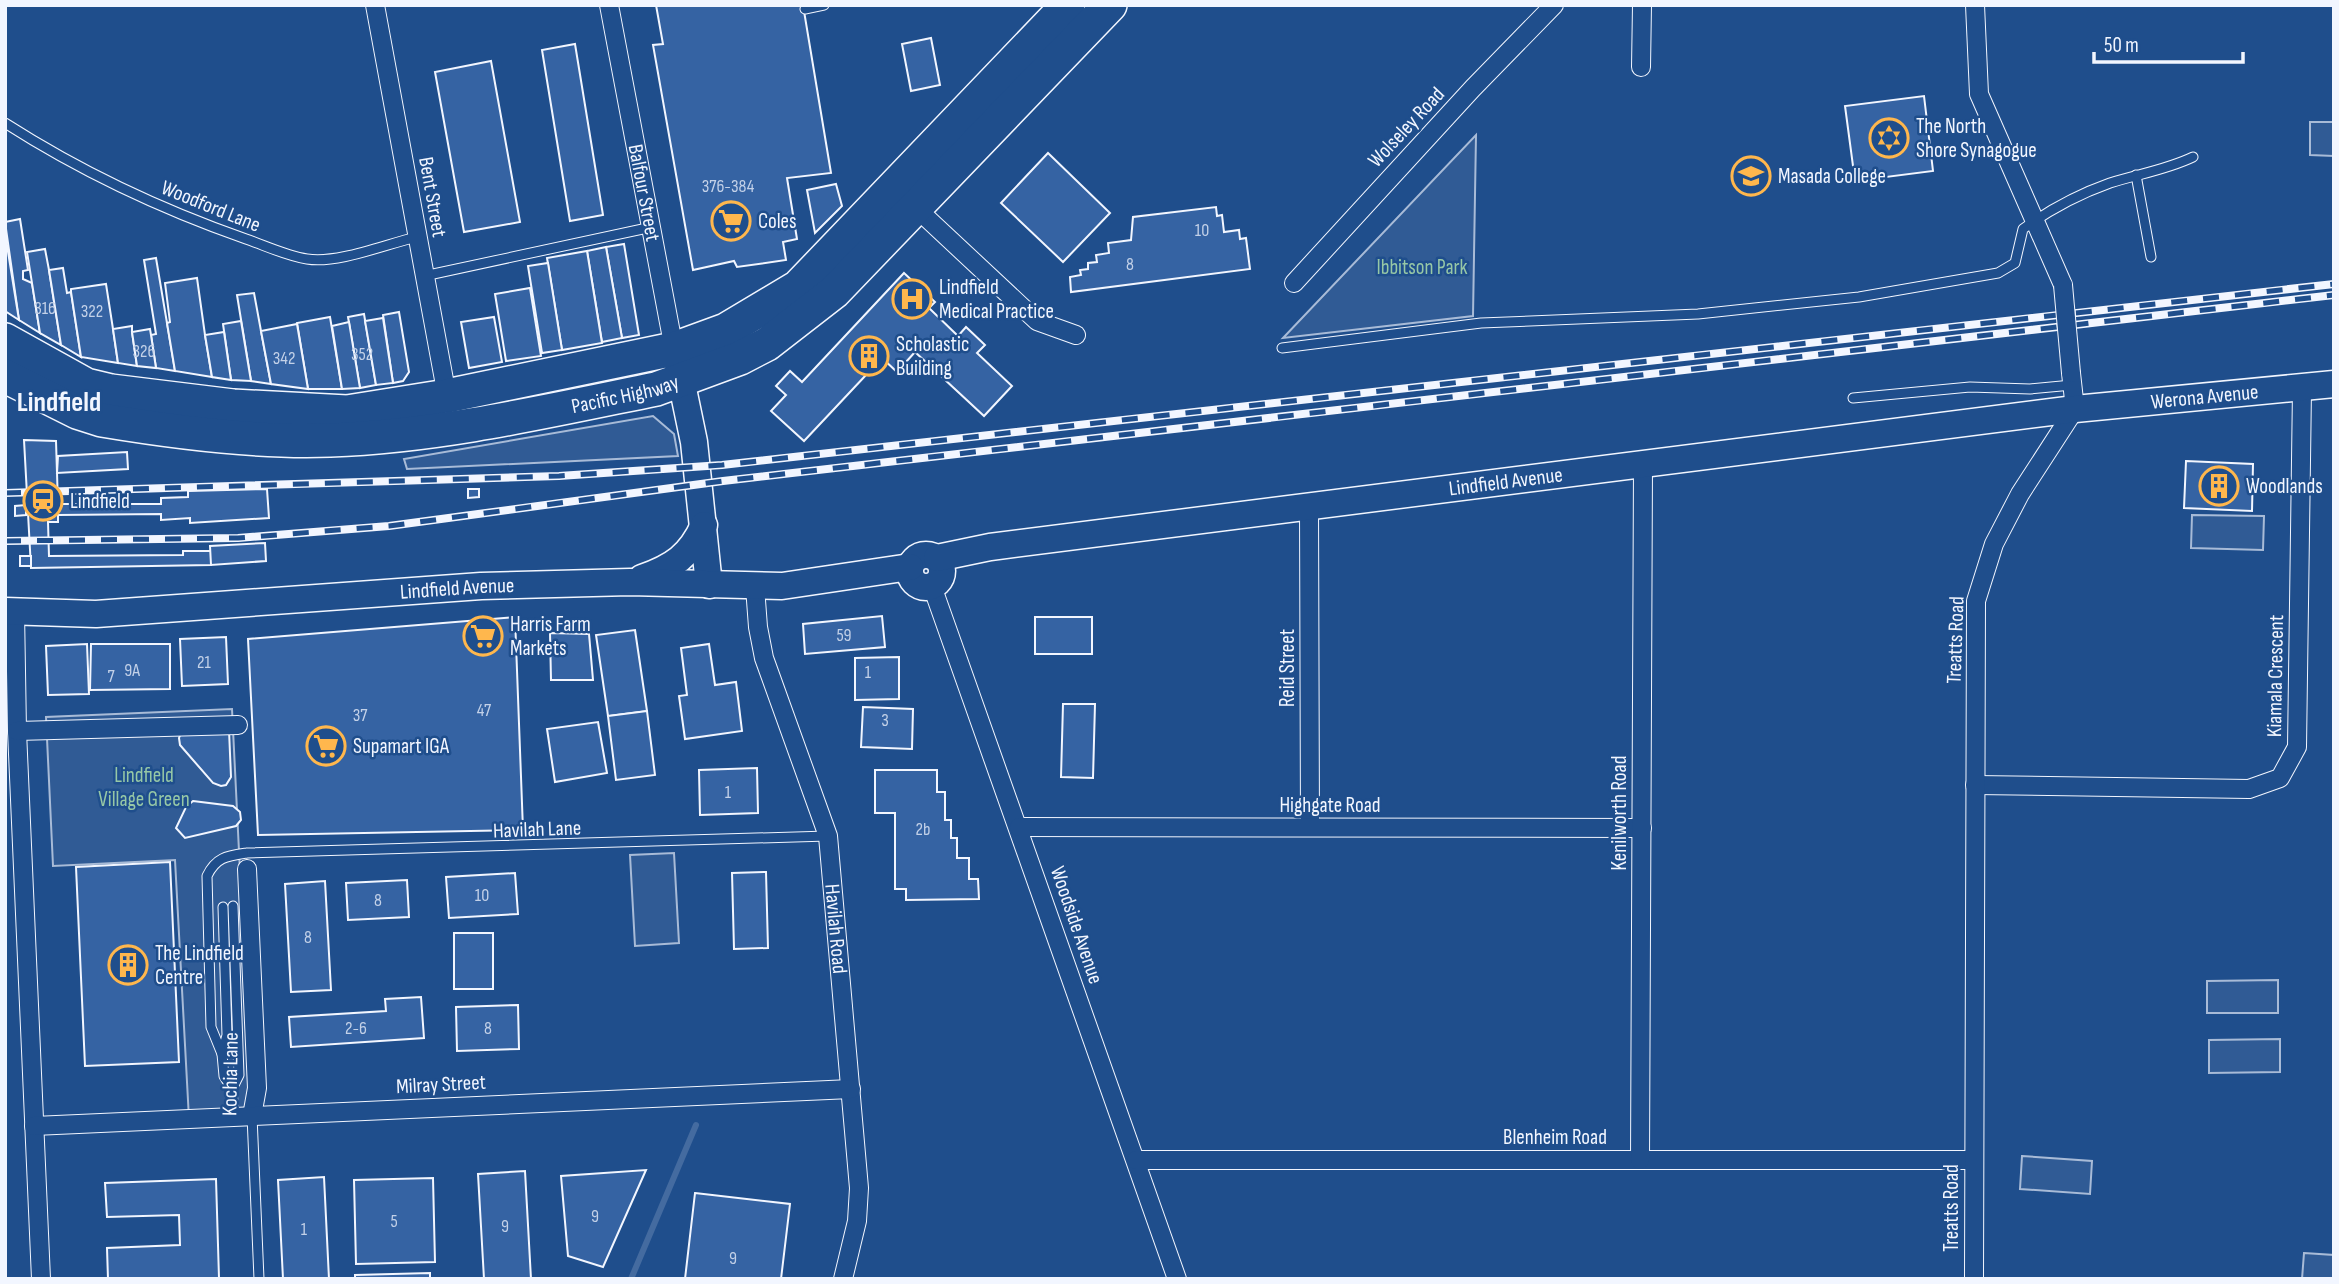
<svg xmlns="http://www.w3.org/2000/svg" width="2339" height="1284" font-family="'Sofia Sans Condensed',sans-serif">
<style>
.green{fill:#305b95;stroke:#a8bbd7;stroke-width:2}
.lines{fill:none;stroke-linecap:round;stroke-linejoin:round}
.stream{stroke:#446ba0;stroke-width:6}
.building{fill:#3563a3;stroke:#f2f6ff;stroke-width:2}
.lane-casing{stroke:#f2f6ff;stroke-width:11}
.street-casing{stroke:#f2f6ff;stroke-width:20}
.secondary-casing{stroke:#f2f6ff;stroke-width:29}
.highway-casing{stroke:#f2f6ff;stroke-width:36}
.lane{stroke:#1f4e8c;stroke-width:9}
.street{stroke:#1f4e8c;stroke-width:18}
.secondary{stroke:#1f4e8c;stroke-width:26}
.highway{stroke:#1f4e8c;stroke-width:33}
.rail-casing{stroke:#f2f6ff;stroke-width:8}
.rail{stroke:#1f4e8c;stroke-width:5;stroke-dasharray:16;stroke-linecap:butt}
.street-bridge-casing{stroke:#f2f6ff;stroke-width:20;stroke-linecap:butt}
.street-bridge{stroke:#1f4e8c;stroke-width:18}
.labels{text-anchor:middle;stroke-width:5;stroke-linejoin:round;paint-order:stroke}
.number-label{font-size:18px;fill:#c3d1e8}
.poi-label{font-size:21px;fill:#f2f6ff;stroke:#1f4e8c;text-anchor:start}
.street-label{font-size:21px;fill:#f2f6ff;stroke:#1f4e8c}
.park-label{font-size:21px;fill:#97c8a6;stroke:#1f4e8c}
.district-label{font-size:28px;font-weight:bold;fill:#f2f6ff;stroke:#1f4e8c}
</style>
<rect width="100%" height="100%" fill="#1f4e8c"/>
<g class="green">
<polygon points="2310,122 2334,122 2334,156 2310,155"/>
<polygon points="1476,135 1473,316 1283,338"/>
<polygon points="653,416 674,434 678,456 407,469 404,459"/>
<polygon points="2192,515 2264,516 2263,550 2191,548"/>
<polygon points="232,709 252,1116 189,1119 175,860 53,866 46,717"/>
<polygon points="674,853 679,943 635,946 630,855"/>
<polygon points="2278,980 2278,1013 2207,1013 2207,981"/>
<polygon points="2280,1039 2280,1072 2209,1073 2209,1040"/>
<polygon points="2022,1156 2092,1161 2090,1194 2020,1189"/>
<polygon points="2304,1253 2334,1255 2334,1279 2302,1279"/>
</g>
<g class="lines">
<polyline class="stream" points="631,1279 696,1125"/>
</g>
<g class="building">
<polygon points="656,5 803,5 831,173 787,178 797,239 783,242 786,260 737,267 734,261 693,270 653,45 663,44"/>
<polygon points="931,38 940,85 911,91 902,44"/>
<polygon points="575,44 603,215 570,221 542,50"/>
<polygon points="491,61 520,222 464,232 435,72"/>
<polygon points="1924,96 1933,171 1855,181 1845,106"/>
<polygon points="1048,153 1110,213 1063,262 1001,203"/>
<polygon points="836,184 842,206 815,233 807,190"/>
<polygon points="1216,207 1217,216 1222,215 1224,232 1239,230 1240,239 1246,238 1250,269 1071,292 1070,277 1081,275 1080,270 1088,269 1088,263 1097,262 1096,255 1109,253 1108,243 1131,240 1133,217"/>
<polygon points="20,219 28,270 23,271 23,279 32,283 40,333 19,320 5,222"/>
<polygon points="5,233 19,320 5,311"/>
<polygon points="624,244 639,335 622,338 606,247"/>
<polygon points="606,247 622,338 602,342 587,251"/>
<polygon points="45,249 49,270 61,345 40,333 27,252"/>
<polygon points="587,251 602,343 562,350 547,258"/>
<polygon points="156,258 167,323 175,371 156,368 151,335 156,334 144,260"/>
<polygon points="548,263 562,350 542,353 528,266"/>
<polygon points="63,268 67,293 71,292 81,357 61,345 49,270"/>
<polygon points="904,273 935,302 929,308 958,336 966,327 985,345 977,353 1012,386 984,416 915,352 897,372 882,358 804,441 771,411 786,395 776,386 790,371 802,382"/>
<polygon points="197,278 205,335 212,377 175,371 167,323 170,322 165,283"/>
<polygon points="106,284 113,329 118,363 81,357 71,292 71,289"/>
<polygon points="530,288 541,356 506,361 495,294"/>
<polygon points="254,293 261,331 271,384 251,381 237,295"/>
<polygon points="399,312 409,372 403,381 393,383 383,315"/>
<polygon points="364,314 376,385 360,388 348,317"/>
<polygon points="330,317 342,389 308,389 297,323"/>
<polygon points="494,317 502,362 469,368 461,322"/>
<polygon points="383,318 393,383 376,385 365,321"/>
<polygon points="241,321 251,381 231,380 223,324"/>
<polygon points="349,322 360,388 342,389 332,326"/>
<polygon points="297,324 308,389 271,384 261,331"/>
<polygon points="132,326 132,332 137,366 118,363 113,329"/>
<polygon points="150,329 151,335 156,368 137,366 132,332"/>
<polygon points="224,332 231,380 212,377 205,335"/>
<polygon points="24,440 56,441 58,504 161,504 161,498 188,497 188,491 267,489 269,518 190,523 190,518 161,520 161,514 58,515 58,522 48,522 49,556 183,555 183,551 211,551 211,565 31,568"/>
<polygon points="127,452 128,469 57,473 58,456"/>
<polygon points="2186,461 2253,464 2252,511 2184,508"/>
<polygon points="468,489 479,489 479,497 468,498"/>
<polygon points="26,505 26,515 15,516 15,506"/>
<polygon points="265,543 266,561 211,565 210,546"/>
<rect x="20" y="556" width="11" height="10"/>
<polygon points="882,616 885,647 805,654 803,624"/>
<polygon points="515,617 523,830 258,835 248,639"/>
<rect x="1035" y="617" width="57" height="37"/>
<polygon points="635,630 647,711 608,716 596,635"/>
<polygon points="550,633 589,634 593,680 551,680"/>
<polygon points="226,637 228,684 182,686 180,639"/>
<polygon points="87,644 89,694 48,695 46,646"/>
<polygon points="91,644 170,644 170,689 90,690"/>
<polygon points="709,644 715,685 736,682 742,731 685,739 679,696 687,695 681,648"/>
<polygon points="899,657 899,699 855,700 855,658"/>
<polygon points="1063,704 1095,704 1093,778 1061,777"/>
<polygon points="863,707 913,709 912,749 861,747"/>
<polygon points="647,711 655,775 616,780 608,716"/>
<polygon points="598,722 607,773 555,782 547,729"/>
<polygon points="229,730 231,777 226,785 221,786 213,783 180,745 179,738 181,733"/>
<polygon points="757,768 758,813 700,815 699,770"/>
<polygon points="875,770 937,770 937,792 945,792 945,820 951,820 951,838 957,838 957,858 969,858 969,879 978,879 979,899 906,900 906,889 895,889 895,813 875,813"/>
<polygon points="193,801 233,806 240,812 241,820 236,826 185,838 176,828 186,807"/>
<polygon points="170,862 179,1062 85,1066 76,867"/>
<polygon points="766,872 768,948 734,949 732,873"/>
<polygon points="515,873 518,914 449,918 446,877"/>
<polygon points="407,880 409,917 348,920 346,883"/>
<polygon points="325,881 331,990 291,992 285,884"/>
<rect x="454" y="933" width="39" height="56"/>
<polygon points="421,997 424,1038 291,1047 289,1017 386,1011 385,999"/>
<polygon points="518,1005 519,1049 457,1051 456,1007"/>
<polygon points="646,1170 603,1267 568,1256 561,1176"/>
<polygon points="525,1171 531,1279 484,1279 478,1174"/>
<polygon points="324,1177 329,1279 283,1279 278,1180"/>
<polygon points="433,1178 435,1262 356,1264 354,1180"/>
<polygon points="216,1179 219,1278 108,1279 107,1248 180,1245 179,1215 107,1217 105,1183"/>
<polygon points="695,1193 790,1204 781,1279 685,1279"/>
<polygon points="430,1273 430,1279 355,1279 355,1275"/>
</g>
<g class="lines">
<g class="lane-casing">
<g id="lane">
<polyline points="805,9 824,5"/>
<path d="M 5,123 C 80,171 163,210 246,239 C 266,246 287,256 307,259 C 338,264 386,244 417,237"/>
<polyline points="2136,175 2151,257"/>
<polyline points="424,276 652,227"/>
<path d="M 1282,348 L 1481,323 L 1698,314 L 1859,297 L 1998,273 L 2015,263 L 2023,229 C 2049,210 2079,194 2110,183 C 2138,174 2166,170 2193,157"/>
<polyline points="1853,398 1970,387 2030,389 2072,385"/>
<polyline points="222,1054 227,1035 223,907"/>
<polyline points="232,1089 239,1075 233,906"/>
<polyline points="252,1116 259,1279"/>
<path d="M 234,1117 L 232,1089 L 224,1076 L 222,1054 L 211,1027 L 207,876 C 216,857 227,856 247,853 L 828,836"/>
</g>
</g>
<g class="street-casing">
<g id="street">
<polyline points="375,5 447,396"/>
<path id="s1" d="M 609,5 L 674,349"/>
<polyline points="1975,5 1979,94 2063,285"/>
<polyline points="1641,67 1642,5"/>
<polyline points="915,207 1037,321 1076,335"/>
<polyline points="1294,283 1473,88 1554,5"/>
<polyline points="1309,508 1310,827"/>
<polyline points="932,586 1177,1279"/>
<path id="s2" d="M 755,587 L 758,627 L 764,658 L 828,836 L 859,1188 L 857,1221 L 843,1279"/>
<polyline points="15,611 17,731 41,1279"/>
<polyline points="17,731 238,725"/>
<polyline points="1975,785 2249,789 2280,778 2297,747 2302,389"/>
<polyline points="1019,827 1642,828"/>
<polyline points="247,869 257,1088 252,1116"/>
<polyline points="34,1126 851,1089"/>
<polyline points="1136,1160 1974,1160"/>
<polyline points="1640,1160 1643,466"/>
<polyline points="1974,1279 1976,601 1994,544 2020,494 2075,409 2071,373"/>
</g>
</g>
<g class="secondary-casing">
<g id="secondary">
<polyline points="677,360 694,442 709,585"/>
<circle cx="926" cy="571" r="16"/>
<path id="s3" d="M 937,558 L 990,547 L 2075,409 L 2334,384"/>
<path d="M 642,578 C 673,567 690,556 704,525"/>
<path id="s4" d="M 5,611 L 96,614 L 481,586 L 630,582 L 782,586 L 910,567"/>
</g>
</g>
<g class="highway-casing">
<g id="highway">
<polyline points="5,340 86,385 111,391 233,406 347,412 447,396 674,349 726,330 798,287 1068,5"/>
<path id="s5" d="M 5,376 L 77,412 L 102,420 C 174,432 258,443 330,440 C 440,436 548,411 656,389 L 740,358 L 767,344 L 834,292 L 1110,5"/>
</g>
</g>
<use href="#lane" class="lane"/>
<use href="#street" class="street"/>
<use href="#secondary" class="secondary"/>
<use href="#highway" class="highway"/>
<g class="rail-casing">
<g id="rail">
<polyline points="5,493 559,476 722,465 2334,284"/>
<polyline points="5,541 238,538 389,526 723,481 2334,295"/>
</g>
</g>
<use href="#rail" class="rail"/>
<g class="street-bridge-casing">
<polyline id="street-bridge" points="2063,285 2071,373"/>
</g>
<use href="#street-bridge" class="street-bridge"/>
</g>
<defs>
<g id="synagogue-ring" transform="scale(2.0125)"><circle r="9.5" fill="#1f4e8c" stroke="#ffb74d" stroke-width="1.5"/><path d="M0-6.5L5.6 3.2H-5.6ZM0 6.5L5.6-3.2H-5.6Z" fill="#ffb74d"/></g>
<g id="school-ring" transform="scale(2.0125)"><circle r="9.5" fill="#1f4e8c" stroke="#ffb74d" stroke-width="1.5"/><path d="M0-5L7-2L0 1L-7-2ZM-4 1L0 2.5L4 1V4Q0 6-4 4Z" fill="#ffb74d"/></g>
<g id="supermarket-ring" transform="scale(2.0125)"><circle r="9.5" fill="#1f4e8c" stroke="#ffb74d" stroke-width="1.5"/><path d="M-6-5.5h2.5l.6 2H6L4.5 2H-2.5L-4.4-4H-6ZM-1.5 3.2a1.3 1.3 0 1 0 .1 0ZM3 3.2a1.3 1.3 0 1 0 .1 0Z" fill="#ffb74d"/></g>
<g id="hospital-ring" transform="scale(2.0125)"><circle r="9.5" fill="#1f4e8c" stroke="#ffb74d" stroke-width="1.5"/><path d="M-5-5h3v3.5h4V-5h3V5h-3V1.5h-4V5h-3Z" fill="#ffb74d"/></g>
<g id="building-ring" transform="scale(2.0125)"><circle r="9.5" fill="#1f4e8c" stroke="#ffb74d" stroke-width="1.5"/><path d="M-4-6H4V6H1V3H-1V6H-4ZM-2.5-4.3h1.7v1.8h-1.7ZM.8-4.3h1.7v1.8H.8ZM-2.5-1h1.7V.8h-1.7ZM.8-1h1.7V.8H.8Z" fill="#ffb74d"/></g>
<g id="station-ring" transform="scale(2.0125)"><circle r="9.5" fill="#1f4e8c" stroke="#ffb74d" stroke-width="1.5"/><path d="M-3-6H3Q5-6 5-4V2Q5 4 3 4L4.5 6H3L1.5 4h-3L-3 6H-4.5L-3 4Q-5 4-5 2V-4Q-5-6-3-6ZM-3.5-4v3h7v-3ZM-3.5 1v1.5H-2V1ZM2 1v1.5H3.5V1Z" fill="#ffb74d"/></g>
</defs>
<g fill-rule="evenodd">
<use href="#synagogue-ring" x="1889" y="138"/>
<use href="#school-ring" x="1751" y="176"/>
<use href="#supermarket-ring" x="731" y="221"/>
<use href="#hospital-ring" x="912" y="299"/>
<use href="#building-ring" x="869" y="356"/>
<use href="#building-ring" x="2219" y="486"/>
<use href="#station-ring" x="43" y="501"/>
<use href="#supermarket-ring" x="483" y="636"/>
<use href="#supermarket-ring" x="326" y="746"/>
<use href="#building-ring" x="128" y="965"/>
</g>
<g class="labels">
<g class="number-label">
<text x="728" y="192">376-384</text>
<text x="1202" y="236">10</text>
<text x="1130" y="270">8</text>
<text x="45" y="314">316</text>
<text x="92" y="317">322</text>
<text x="144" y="357">326</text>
<text x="362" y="360">352</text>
<text x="284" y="364">342</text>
<text x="844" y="641">59</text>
<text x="204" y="668">21</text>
<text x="132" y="676">9A</text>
<text x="868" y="678">1</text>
<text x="111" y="682">7</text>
<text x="484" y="716">47</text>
<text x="360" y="721">37</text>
<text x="885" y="726">3</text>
<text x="728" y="798">1</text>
<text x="923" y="835">2b</text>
<text x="482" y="901">10</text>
<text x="378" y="906">8</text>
<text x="308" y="943">8</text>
<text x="356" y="1034">2-6</text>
<text x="488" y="1034">8</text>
<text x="595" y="1222">9</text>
<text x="394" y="1227">5</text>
<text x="505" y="1232">9</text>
<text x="304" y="1235">1</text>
<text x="733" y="1264">9</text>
</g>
<g class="poi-label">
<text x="1916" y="133">The North<tspan x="1916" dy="24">Shore Synagogue</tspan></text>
<text x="1778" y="183">Masada College</text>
<text x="758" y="228">Coles</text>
<text x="939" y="294">Lindfield<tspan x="939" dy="24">Medical Practice</tspan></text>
<text x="896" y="351">Scholastic<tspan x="896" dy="24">Building</tspan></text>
<text x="2246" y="493">Woodlands</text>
<text x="70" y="508">Lindfield</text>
<text x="510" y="631">Harris Farm<tspan x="510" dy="24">Markets</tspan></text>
<text x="353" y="753">Supamart IGA</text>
<text x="155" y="960">The Lindfield<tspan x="155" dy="24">Centre</tspan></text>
</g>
<g class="street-label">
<text transform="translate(1406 127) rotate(-47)" y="7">Wolseley Road</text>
<text dy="7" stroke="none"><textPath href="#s1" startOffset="191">Balfour Street</textPath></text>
<text transform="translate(433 197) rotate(80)" y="7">Bent Street</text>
<text transform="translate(211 206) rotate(22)" y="7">Woodford Lane</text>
<text dy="7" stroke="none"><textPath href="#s5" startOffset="635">Pacific Highway</textPath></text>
<text dy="7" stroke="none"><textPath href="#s3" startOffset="1278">Werona Avenue</textPath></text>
<text dy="7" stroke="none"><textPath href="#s3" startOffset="574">Lindfield Avenue</textPath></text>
<text dy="7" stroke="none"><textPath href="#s4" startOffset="453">Lindfield Avenue</textPath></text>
<text transform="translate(1955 640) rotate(-88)" y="7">Treatts Road</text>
<text transform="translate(1287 668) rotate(-90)" y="7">Reid Street</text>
<text transform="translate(2275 676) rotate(-89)" y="7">Kiamala Crescent</text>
<text x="1330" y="812">Highgate Road</text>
<text transform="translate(1619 813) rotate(-90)" y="7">Kenilworth Road</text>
<text transform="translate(537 829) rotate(-2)" y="7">Havilah Lane</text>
<text transform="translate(1077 925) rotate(71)" y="7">Woodside Avenue</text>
<text dy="7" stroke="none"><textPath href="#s2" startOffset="354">Havilah Road</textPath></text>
<text transform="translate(230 1074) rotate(-89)" y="7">Kochia Lane</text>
<text transform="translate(441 1084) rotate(-3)" y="7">Milray Street</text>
<text x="1555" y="1144">Blenheim Road</text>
<text transform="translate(1951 1208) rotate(-90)" y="7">Treatts Road</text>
</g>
<g class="park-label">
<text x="1422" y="274">Ibbitson Park</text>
<text x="144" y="782">Lindfield<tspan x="144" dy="24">Village Green</tspan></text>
</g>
<g class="district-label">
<text x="59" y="411">Lindfield</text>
</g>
</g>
<rect width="2339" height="1284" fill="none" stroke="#f2f6ff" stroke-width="14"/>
<path d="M2094 52v10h149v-10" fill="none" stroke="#f2f6ff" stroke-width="3.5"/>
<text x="2104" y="52" font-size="21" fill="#f2f6ff" stroke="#1f4e8c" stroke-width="5" paint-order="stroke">50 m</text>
</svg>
